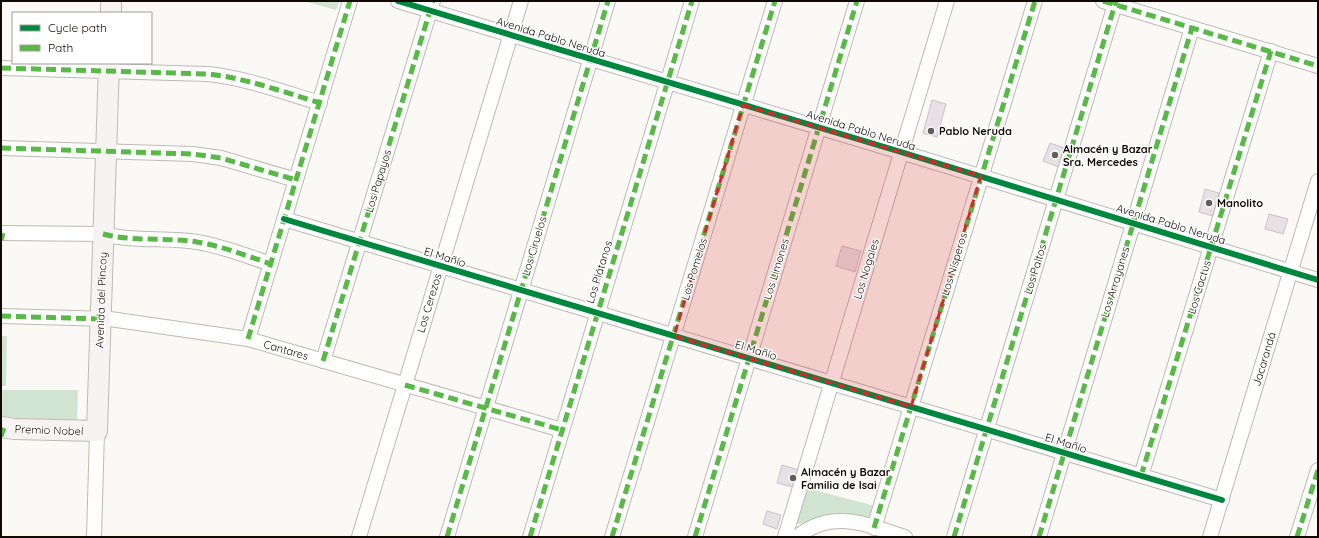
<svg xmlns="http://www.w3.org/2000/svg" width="1319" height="538" font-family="Quicksand,sans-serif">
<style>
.green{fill:#d1e4d1}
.building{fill:#e7e0e5;stroke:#c9c3c7}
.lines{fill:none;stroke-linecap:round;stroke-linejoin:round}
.street-casing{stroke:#bebab3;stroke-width:16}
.secondary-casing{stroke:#bebab3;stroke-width:22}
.street{stroke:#fefefe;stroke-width:14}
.secondary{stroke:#f8f3f3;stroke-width:20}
.quiet{stroke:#58b947;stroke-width:5;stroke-dasharray:10 5;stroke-linecap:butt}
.cycleway-casing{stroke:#fff;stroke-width:8}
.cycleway{stroke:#00873e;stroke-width:6}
.marked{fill:#d62828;fill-opacity:0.2;stroke:#d62828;stroke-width:3;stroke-dasharray:8 5;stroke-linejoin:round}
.poi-dot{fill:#645e57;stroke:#fff;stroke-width:1.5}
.labels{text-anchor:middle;stroke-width:3;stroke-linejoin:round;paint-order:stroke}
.street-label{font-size:11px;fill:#120a02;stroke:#fff}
.poi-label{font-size:11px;font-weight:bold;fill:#120a02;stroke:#fff;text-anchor:start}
</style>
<rect width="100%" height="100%" fill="#fbf9f6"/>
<g class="green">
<polygon points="303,1 340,1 336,10"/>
<polygon points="1,336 7,336 6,386 1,386"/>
<polygon points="1,390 78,390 77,421 1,419"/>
<path d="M 803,487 L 875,506 L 870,520 C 850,514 842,512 821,517 C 810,519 806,526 794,523 Z"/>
</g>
<g class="building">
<polygon points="932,100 946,104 937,137 923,133"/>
<polygon points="1050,143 1067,149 1061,168 1043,161"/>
<polygon points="1205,189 1219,193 1213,216 1199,212"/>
<polygon points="1269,214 1288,219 1283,234 1265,229"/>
<polygon points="842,246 861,251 855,272 836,266"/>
<polygon points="782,465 799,470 793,487 777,483"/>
<polygon points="767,511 781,515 777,529 763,524"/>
</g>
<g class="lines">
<g class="street-casing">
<g id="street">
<polyline points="398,1 901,152 1318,280"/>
<polyline points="1103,1 1318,66"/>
<path d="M 1,68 L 208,74 C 246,78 283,92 320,103"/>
<polyline points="1,148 193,154 221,158 296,180"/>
<polyline points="284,219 1222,500"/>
<path d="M 1,233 L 103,234 C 134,242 166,237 197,242 C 222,246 247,256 271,264"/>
<polyline points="1,316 110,319 248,339 562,430"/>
<polyline points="248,339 350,1"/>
<polyline points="323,361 433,1"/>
<polyline points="1141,476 1271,51"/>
<polyline points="874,528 1035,1"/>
<polyline points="94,537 97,431"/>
<polyline points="359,537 521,1"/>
<polyline points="447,537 608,1"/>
<polyline points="530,537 692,1"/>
<polyline points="612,537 775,1"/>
<polyline points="695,537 857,1"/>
<polyline points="785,537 947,1"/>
<path d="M 797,537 C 833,508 867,525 905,537"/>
<polyline points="954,537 1116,1"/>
<polyline points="1039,537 1192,28"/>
<polyline points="1210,537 1318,181"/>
<polyline points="1297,537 1318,470"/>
</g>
</g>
<g class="secondary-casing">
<g id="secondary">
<polyline points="111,13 111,1"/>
<polyline points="1,427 14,429 97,431 109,63"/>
</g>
</g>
<use href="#street" class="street"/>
<use href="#secondary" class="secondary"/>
<g class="quiet">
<polyline points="1103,1 1318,66"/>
<path d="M 1,68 L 208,74 C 246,78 283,92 320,103"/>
<polyline points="1,148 193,154 221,158 296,180"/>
<path d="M 103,234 C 134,242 166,237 197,242 C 222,246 247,256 271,264"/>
<polyline points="1,240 3,233"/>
<polyline points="1,316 100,319"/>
<polyline points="248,339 350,1"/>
<polyline points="323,361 433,1"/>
<polyline points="405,385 562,430"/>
<polyline points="1,436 4,428"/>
<polyline points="1141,476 1271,51"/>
<polyline points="874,528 1035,1"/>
<polyline points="447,537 608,1"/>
<polyline points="530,537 692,1"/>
<polyline points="612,537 775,1"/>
<polyline points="695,537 857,1"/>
<polyline points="954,537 1116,1"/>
<polyline points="1039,537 1192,28"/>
<polyline points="1297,537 1318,470"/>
</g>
<g class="cycleway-casing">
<g id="cycleway">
<polyline points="398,1 901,152 1318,280"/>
<polyline points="284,219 1222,500"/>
</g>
</g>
<use href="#cycleway" class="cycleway"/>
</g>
<path class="marked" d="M 743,105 L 981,176 L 911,407 L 674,336 Z"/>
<g class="poi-dot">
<circle cx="931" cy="131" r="4"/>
<circle cx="1055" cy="155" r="4"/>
<circle cx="1209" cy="203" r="4"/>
<circle cx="793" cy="478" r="4"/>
</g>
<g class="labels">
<g class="street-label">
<text transform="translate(551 37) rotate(17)" y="4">Avenida Pablo Neruda</text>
<text transform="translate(861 130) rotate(17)" y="4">Avenida Pablo Neruda</text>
<text transform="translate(378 181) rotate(-73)" y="4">Los Papayos</text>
<text transform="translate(1171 224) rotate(17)" y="4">Avenida Pablo Neruda</text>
<text transform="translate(534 246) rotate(-73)" y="4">Los Ciruelos</text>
<text transform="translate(445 257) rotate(17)" y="4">El Mañío</text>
<text transform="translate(954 264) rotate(-73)" y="4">Los Nísperos</text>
<text transform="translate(694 269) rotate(-73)" y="4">Los Pomelos</text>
<text transform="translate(776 269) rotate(-73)" y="4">Los Limones</text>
<text transform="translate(866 269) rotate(-73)" y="4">Los Nogales</text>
<text transform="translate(1035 269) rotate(-73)" y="4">Los Paltos</text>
<text transform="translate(599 272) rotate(-73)" y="4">Los Plátanos</text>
<text transform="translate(1115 282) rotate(-73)" y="4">Los Arrayanes</text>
<text transform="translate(1199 287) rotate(-73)" y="4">Los Cactus</text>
<text transform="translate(101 300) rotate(-88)" y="4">Avenida del Pincoy</text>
<text transform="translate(429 303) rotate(-73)" y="4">Los Cerezos</text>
<text transform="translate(286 350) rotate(16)" y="4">Cantares</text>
<text transform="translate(756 350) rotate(17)" y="4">El Mañío</text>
<text transform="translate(1264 359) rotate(-73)" y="4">Jacarandá</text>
<text transform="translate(49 430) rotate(2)" y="4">Premio Nobel</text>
<text transform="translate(1066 443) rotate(17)" y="4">El Mañío</text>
</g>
<g class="poi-label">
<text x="939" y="135">Pablo Neruda</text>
<text x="1063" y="153">Almacén y Bazar<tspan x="1063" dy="13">Sra. Mercedes</tspan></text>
<text x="1217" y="207">Manolito</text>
<text x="801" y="476">Almacén y Bazar<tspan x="801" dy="13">Familia de Isai</tspan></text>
</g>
</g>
<rect width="1319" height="538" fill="none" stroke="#120a02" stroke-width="4"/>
<rect x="12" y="12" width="140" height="52" fill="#ffffff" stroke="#a09d9a"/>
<rect x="20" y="25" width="20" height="6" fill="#00873e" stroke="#a09d9a"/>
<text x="48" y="32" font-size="12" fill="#120a02">Cycle path</text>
<rect x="20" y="45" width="20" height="6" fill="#58b947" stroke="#a09d9a"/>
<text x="48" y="52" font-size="12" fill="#120a02">Path</text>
</svg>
